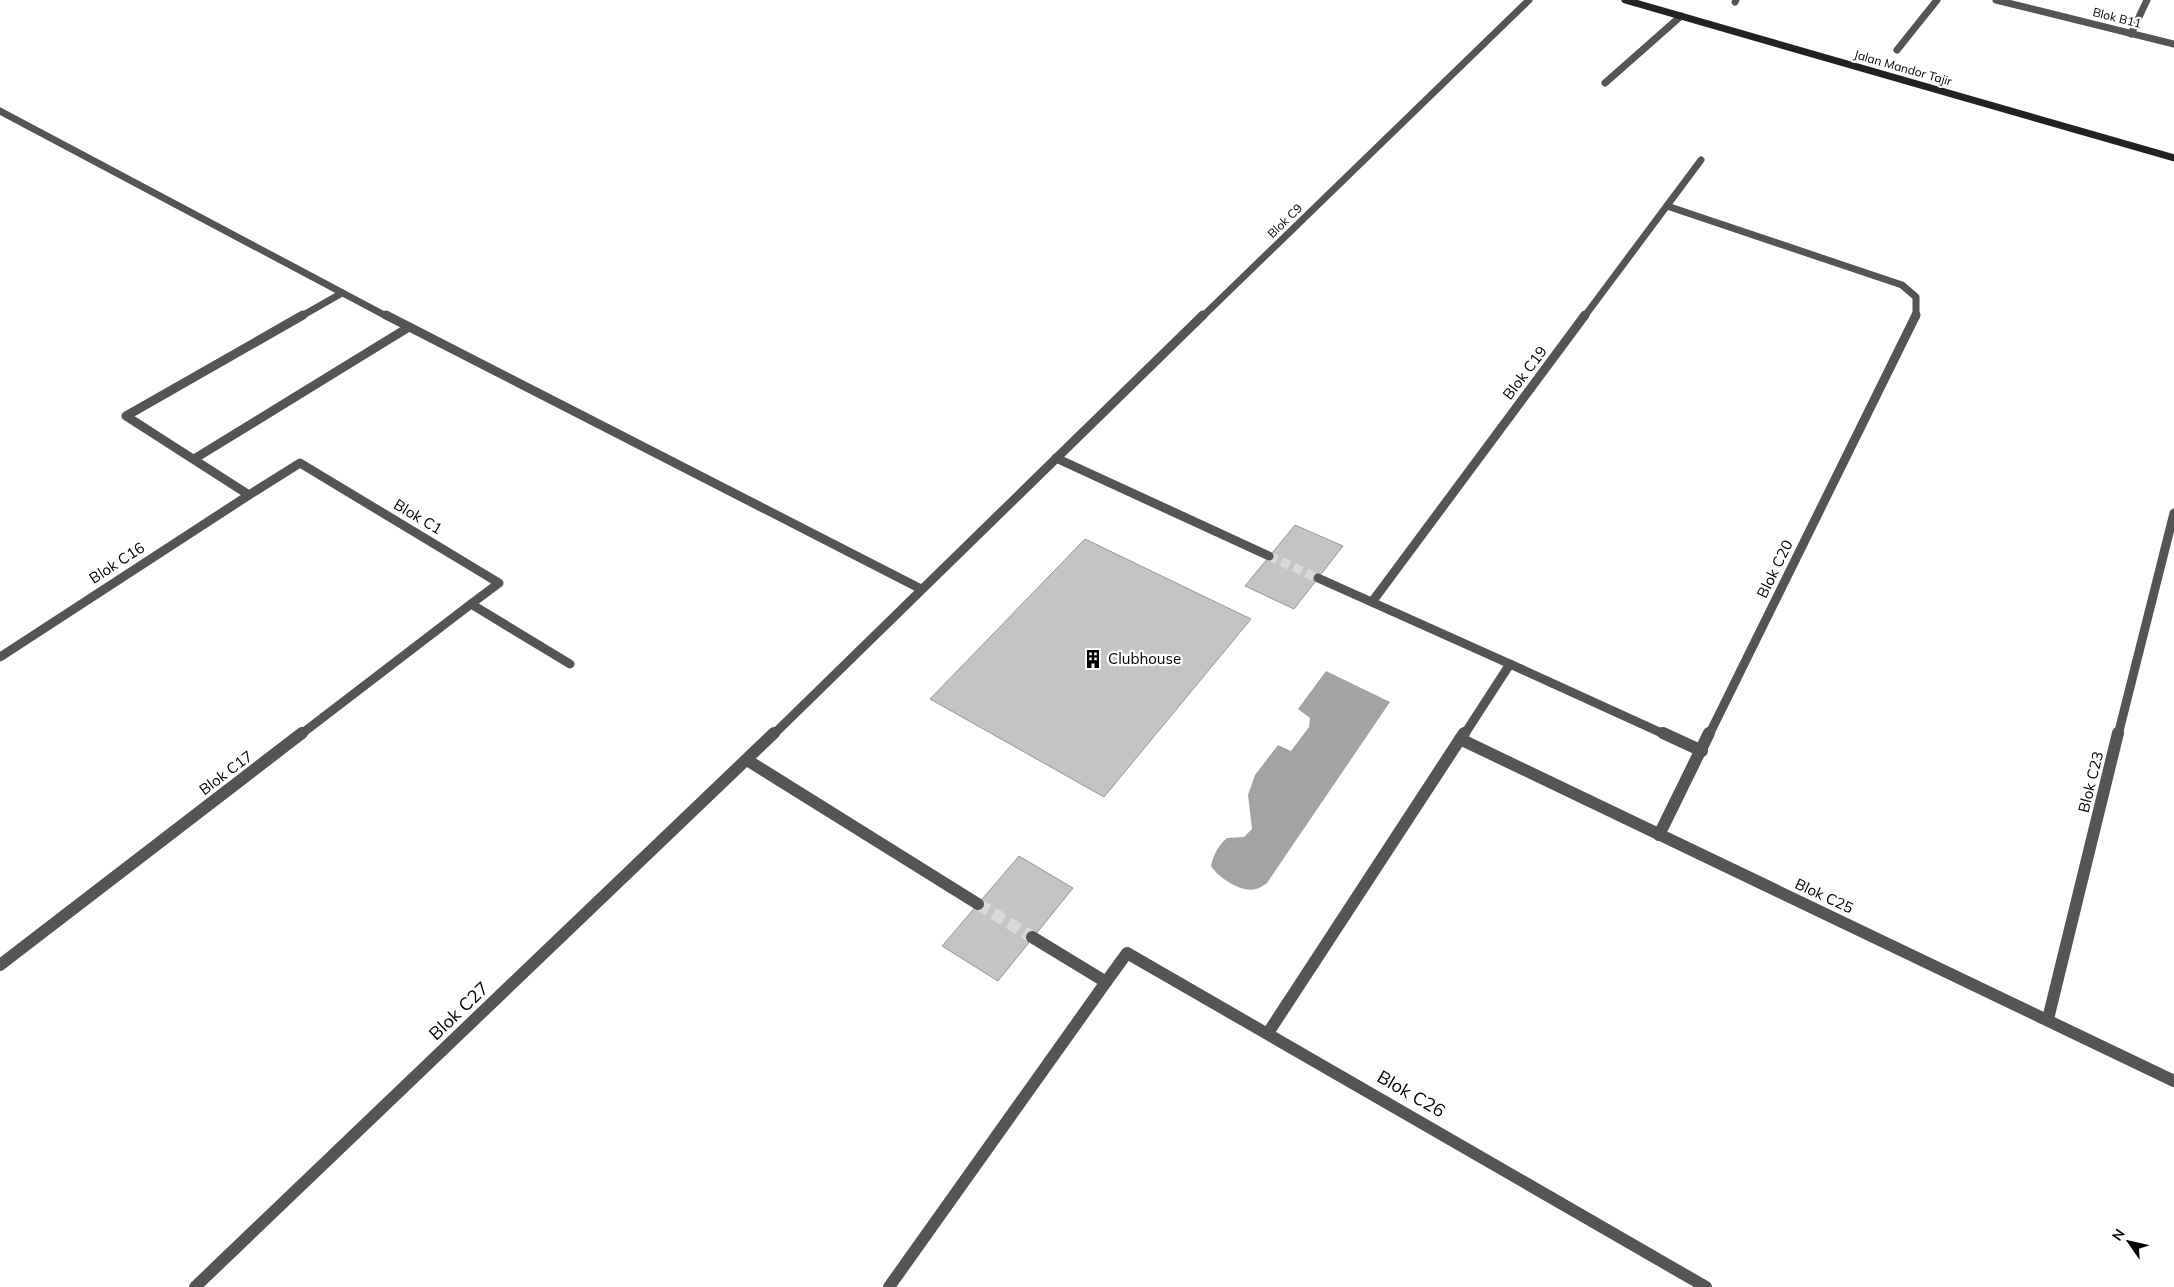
<svg xmlns="http://www.w3.org/2000/svg" width="2174" height="1287" font-family="Mulish,sans-serif">
<style>
.water{fill:#a3a3a3}
.building{fill:#c4c4c4;stroke:#999}
.lines{fill:none;stroke-linecap:round;stroke-linejoin:round}
.street-tunnel-far1{stroke:#d9d9d9;stroke-width:9;stroke-dasharray:9 4.5;stroke-linecap:butt}
.street-tunnel{stroke:#d9d9d9;stroke-width:12;stroke-dasharray:12 6;stroke-linecap:butt}
.lane{stroke:#555;stroke-width:7}
.street-far2{stroke:#555;stroke-width:7}
.street-far1{stroke:#555;stroke-width:9}
.street{stroke:#555;stroke-width:12}
.secondary{stroke:#222;stroke-width:7}
.labels{text-anchor:middle;stroke-width:4.5;stroke-linejoin:round;paint-order:stroke}
.far-street-label{font-size:12px;fill:#000;stroke:#fff}
.street-label{font-size:15px;fill:#000;stroke:#fff}
.poi-label{font-size:15px;fill:#000;stroke:#fff;text-anchor:start}
.near-street-label{font-size:18px;fill:#000;stroke:#fff}
</style>
<rect width="100%" height="100%" fill="#fff"/>
<path class="water" d="M 1326,671 L 1390,702 L 1267,883 C 1264,885 1260,888 1256,889 C 1241,893 1219,878 1211,866 C 1214,854 1217,847 1227,838 L 1244,837 L 1252,829 L 1248,795 L 1255,775 L 1278,745 L 1291,751 L 1309,727 L 1310,718 L 1298,709 Z"/>
<g class="building">
<polygon points="1295,525 1343,546 1294,609 1245,586"/>
<polygon points="1085,539 1251,619 1104,797 930,699"/>
<polygon points="1019,856 1073,888 998,981 942,946"/>
</g>
<g class="lines">
<polyline class="street-tunnel-far1" points="1269,556 1318,578"/>
<polyline class="street-tunnel" points="978,904 1032,937"/>
<polyline class="lane" points="1605,83 1681,16"/>
<g class="street-far2">
<polyline points="1996,0 2174,44"/>
<polyline points="1735,2 1736,0"/>
<polyline points="2131,34 2147,0"/>
<polyline points="1897,50 1937,0"/>
<polyline points="0,111 388,317"/>
<polyline points="1667,206 1902,285 1916,297 1916,317"/>
<polyline points="300,317 342,293"/>
<polyline points="1202,317 1529,0"/>
<polyline points="1584,317 1701,160"/>
</g>
<g class="street-far1">
<polyline points="303,315 126,416 249,495 300,463 499,583 471,604 570,664"/>
<polyline points="386,315 921,589"/>
<polyline points="1056,458 1269,556"/>
<polyline points="194,459 409,327"/>
<polyline points="1318,578 1510,664 1464,735"/>
<polyline points="1372,602 1585,315"/>
<polyline points="0,657 249,495"/>
<polyline points="1510,664 1666,735"/>
<polyline points="300,735 471,604"/>
<polyline points="773,735 1203,315"/>
<polyline points="1709,735 1916,315"/>
<polyline points="2118,735 2174,513"/>
</g>
<g class="street">
<polyline points="1663,733 1702,751"/>
<polyline points="1460,739 2174,1081"/>
<polyline points="747,760 978,904"/>
<polyline points="1659,835 1709,733"/>
<polyline points="0,965 302,733"/>
<polyline points="1106,982 1127,953 1706,1287"/>
<polyline points="2048,1019 2118,733"/>
<polyline points="1268,1033 1464,733"/>
<polyline points="195,1287 774,733"/>
<polyline points="889,1287 1106,982 1032,937"/>
</g>
<polyline class="secondary" points="1625,0 2174,158"/>
</g>
<defs>
<g id="building-bare" transform="scale(1.5)"><path d="M-4-6H4V6H1V3H-1V6H-4ZM-2.5-4.3h1.7v1.8h-1.7ZM.8-4.3h1.7v1.8H.8ZM-2.5-1h1.7V.8h-1.7ZM.8-1h1.7V.8H.8Z" fill="#000" stroke="#fff" stroke-width="2.5" paint-order="stroke"/></g>
</defs>
<g fill-rule="evenodd">
<use href="#building-bare" x="1093" y="659"/>
</g>
<g class="labels">
<g class="far-street-label">
<text transform="translate(2117 18) rotate(14)" y="4">Blok B11</text>
<text transform="translate(1903 68) rotate(16)" y="4">Jalan Mandor Tajir</text>
<text transform="translate(1285 221) rotate(-44)" y="4">Blok C9</text>
</g>
<g class="street-label">
<text transform="translate(1525 373) rotate(-53)" y="5">Blok C19</text>
<text transform="translate(418 517) rotate(31)" y="5">Blok C1</text>
<text transform="translate(117 563) rotate(-33)" y="5">Blok C16</text>
<text transform="translate(1775 569) rotate(-64)" y="5">Blok C20</text>
<text transform="translate(226 773) rotate(-37)" y="5">Blok C17</text>
<text transform="translate(2091 782) rotate(-76)" y="5">Blok C23</text>
<text transform="translate(1824 896) rotate(25)" y="5">Blok C25</text>
</g>
<g class="poi-label">
<text x="1108" y="664">Clubhouse</text>
</g>
<g class="near-street-label">
<text transform="translate(459 1011) rotate(-44)" y="6">Blok C27</text>
<text transform="translate(1411 1094) rotate(30)" y="6">Blok C26</text>
</g>
</g>
<g transform="translate(2129 1242) rotate(304)" stroke="#ffffff" stroke-width="4" paint-order="stroke">
<path d="M0-4L9 19L0 12L-9 19Z" fill="#000000"/>
<text y="-8" font-size="14" font-weight="bold" text-anchor="middle" fill="#000000">N</text>
</g>
</svg>
